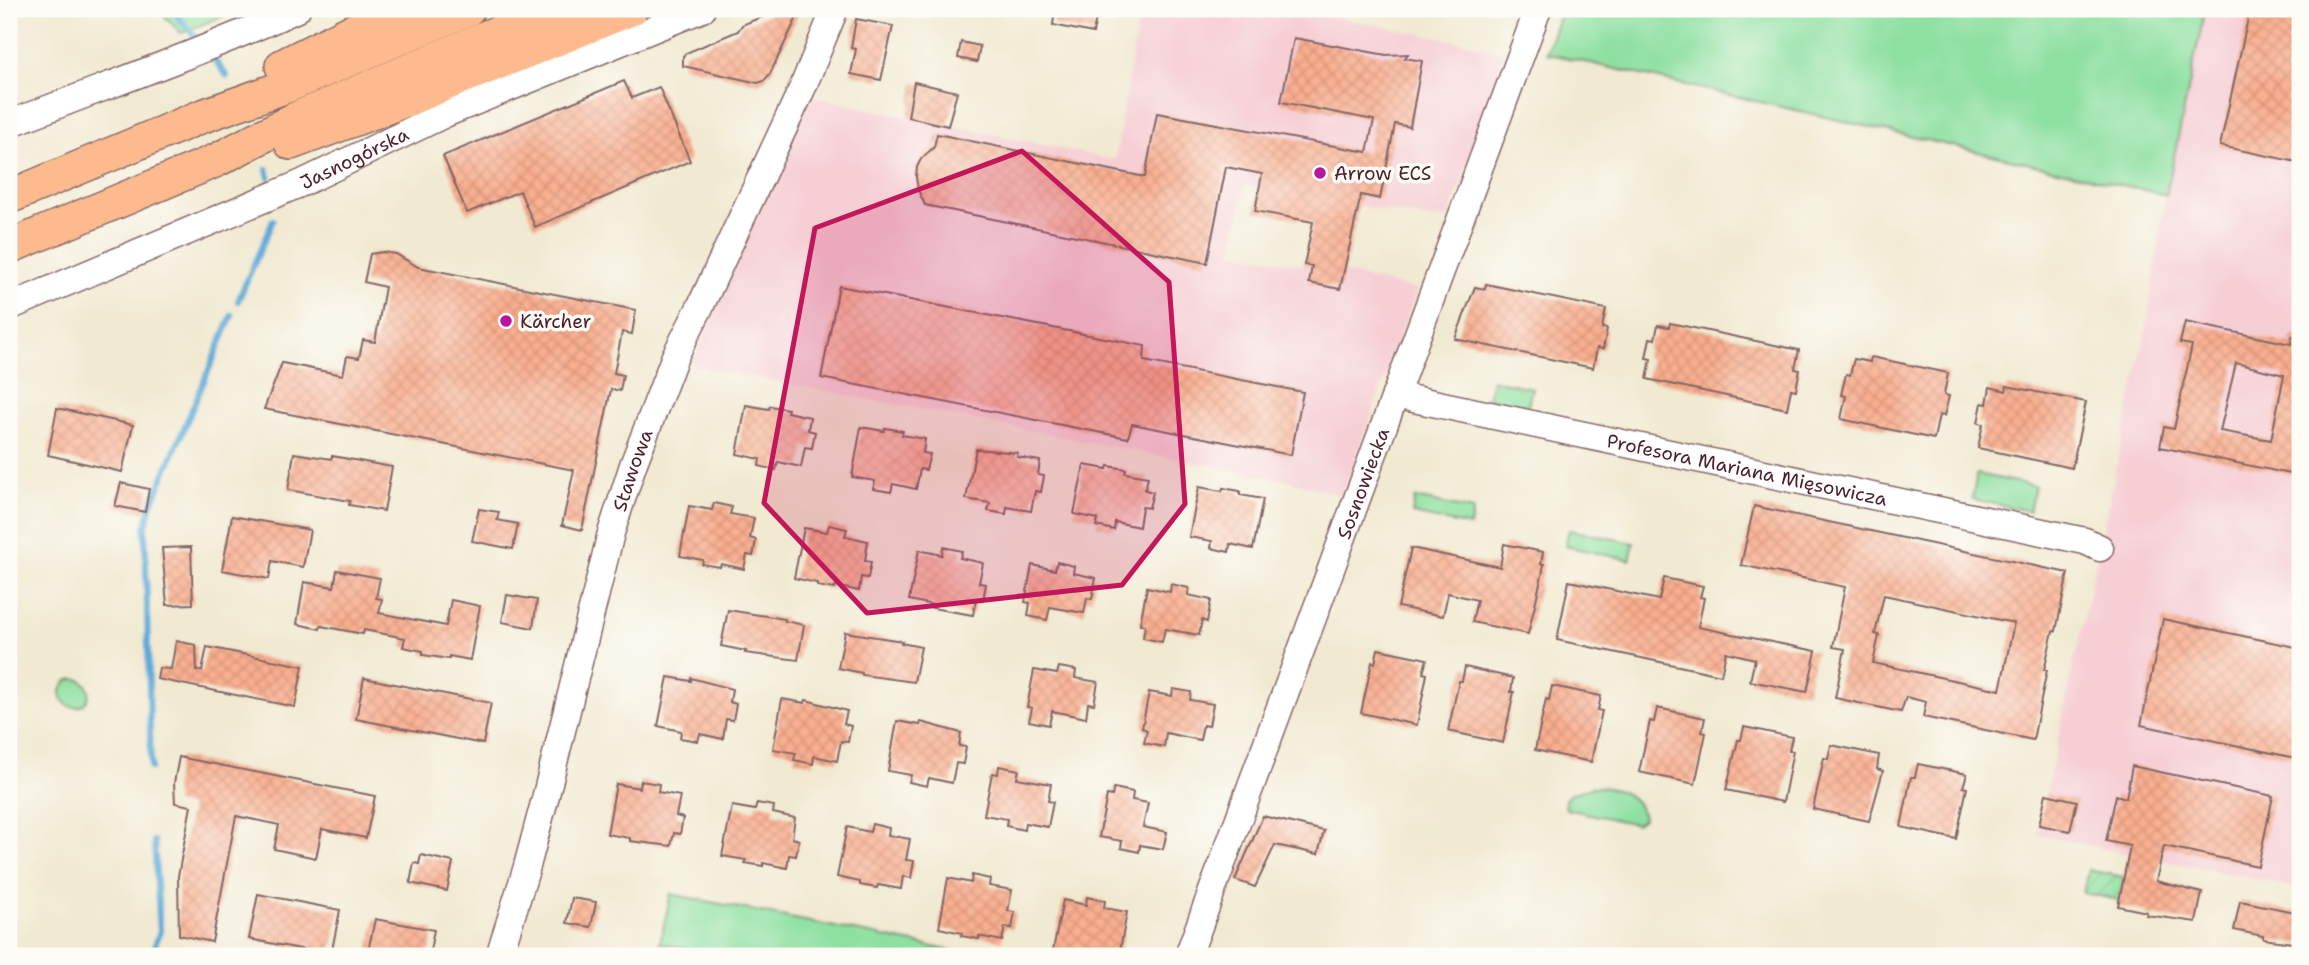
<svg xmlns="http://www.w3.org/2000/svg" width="2309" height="965" font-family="'Shantell Sans',sans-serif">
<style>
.built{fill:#f6cfd5}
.green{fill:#8ee0a1;stroke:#6c8066;stroke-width:2}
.garden{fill:url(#garden-furrows);stroke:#6c8066;stroke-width:2}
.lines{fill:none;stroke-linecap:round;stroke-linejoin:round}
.stream{stroke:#5faad7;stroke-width:6}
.building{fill:url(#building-cross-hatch);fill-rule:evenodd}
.minor-casing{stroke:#846665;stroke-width:29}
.major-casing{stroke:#846665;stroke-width:36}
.minor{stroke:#fff;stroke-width:26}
.major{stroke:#fcba8e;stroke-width:33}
.marked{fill:#c2185b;fill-opacity:0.2;stroke:#c2185b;stroke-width:5;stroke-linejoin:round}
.poi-dot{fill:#b5179e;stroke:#fdfcf7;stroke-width:2.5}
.labels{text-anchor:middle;stroke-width:7;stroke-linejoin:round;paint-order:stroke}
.street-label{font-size:19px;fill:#4a1f2b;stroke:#fdfcf7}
.poi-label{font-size:19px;fill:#4a1f2b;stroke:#fdfcf7;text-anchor:start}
</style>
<defs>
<pattern id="garden-furrows" width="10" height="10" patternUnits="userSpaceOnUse" patternTransform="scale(1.75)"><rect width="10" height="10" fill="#8ee0a1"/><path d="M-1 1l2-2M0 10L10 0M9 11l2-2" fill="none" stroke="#7cc08b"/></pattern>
<pattern id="building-cross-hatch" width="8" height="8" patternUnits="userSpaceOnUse" patternTransform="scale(1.75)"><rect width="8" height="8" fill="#f9af90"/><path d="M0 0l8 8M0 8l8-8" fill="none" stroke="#d7967c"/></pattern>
</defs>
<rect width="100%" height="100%" fill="#fdfcf7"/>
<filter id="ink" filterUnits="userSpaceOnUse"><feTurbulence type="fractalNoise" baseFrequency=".0143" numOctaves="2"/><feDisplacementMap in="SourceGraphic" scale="14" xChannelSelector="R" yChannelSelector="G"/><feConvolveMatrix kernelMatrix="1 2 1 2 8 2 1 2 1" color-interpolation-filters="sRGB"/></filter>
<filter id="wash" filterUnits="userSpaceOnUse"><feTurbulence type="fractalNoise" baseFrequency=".00686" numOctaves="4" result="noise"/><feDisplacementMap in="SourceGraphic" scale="28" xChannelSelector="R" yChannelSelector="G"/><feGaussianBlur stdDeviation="1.57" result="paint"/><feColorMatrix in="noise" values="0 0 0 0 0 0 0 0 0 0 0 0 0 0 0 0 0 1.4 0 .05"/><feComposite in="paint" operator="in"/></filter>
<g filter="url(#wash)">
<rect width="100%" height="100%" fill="#f1e9d1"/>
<g class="built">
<polygon points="1140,9 1291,9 1475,44 1504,54 1449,217 1432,219 1245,185 1232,253 1312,266 1309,283 1339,289 1342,272 1417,290 1342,496 1295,482 692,365 808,96 1115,160"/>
<polygon points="2205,9 2300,9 2300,888 2037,835 2146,330 2166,195"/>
</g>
<g class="green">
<polygon points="158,9 276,9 239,26 233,12 181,33"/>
<polygon points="1562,9 2205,9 2166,195 1546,53"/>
<polygon points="1492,380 1532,388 1528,406 1488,398"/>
<polygon points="1977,474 2035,486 2029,511 1972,499"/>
<polygon points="1415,498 1473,510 1470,526 1412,514"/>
<polygon points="1569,530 1634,543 1630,560 1565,546"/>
<circle cx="75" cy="693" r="14"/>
<path d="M 1592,787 C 1614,786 1640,794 1643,819 L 1636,824 L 1566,809 L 1565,800 L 1570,794 Z"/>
<polygon points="671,894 978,956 724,956 660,943"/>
</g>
<polygon class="garden" points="2088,870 2124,877 2119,900 2083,893"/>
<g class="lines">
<g class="stream">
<polyline points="171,9 199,41"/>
<polyline points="211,55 227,76"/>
<polyline points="267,169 269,177"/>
<polyline points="238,301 273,220"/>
<polyline points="151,768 145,528 151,506 232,315"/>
<polyline points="151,956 160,931 154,841"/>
</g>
</g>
<g id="blocks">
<g class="building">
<polygon points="781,9 801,9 770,74 764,81 758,83 683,66 683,56 686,53 738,31 742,25"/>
<polygon points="1055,9 1074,9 1097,13 1093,33 1053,25"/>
<polygon points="2250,9 2300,9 2300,158 2298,158 2297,162 2220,146"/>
<polygon points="856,19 893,26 881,80 851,74 856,49 851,48"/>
<polygon points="1294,38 1386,55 1408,54 1405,58 1422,61 1410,127 1395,124 1380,199 1361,195 1340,289 1309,283 1312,266 1304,265 1313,222 1255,211 1262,174 1226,167 1207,263 925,205 918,190 916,177 917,167 921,159 934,147 937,134 1145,177 1157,113 1367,152 1374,120 1281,102"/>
<polygon points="961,42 980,46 977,62 958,58"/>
<polygon points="624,81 632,98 659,87 690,161 535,227 520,191 467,213 443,156"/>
<polygon points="914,82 957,92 948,126 908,117"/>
<polygon points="383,252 396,254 418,267 636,310 632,334 622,332 614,373 623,375 620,391 611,389 582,530 562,525 574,470 264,409 282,363 343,375 347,356 359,358 363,340 375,342 385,287 364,282 370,254"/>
<polygon points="1486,284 1606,309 1602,328 1607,329 1603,349 1597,348 1593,368 1455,339 1475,287 1485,289"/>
<polygon points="839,286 1145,346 1144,361 1303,392 1291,455 1132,424 1128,438 821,378"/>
<path d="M 2185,322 L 2291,344 L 2292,336 L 2300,337 L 2300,476 L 2160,447 L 2164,427 L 2174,429 L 2192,345 L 2180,343 ZM 2236,363 L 2284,375 L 2271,440 L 2220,431 Z"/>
<polygon points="1670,323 1799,350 1795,369 1800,370 1798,379 1796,390 1791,389 1787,409 1647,379 1651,359 1646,358 1650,338 1655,339 1658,325 1669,327"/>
<polygon points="1871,357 1948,373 1944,395 1949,396 1944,416 1939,415 1934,439 1841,419 1846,396 1841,395 1846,374 1850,375 1854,359 1870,362"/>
<polygon points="2007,386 2086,402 2072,468 1978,448 1983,424 1978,423 1982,403 1987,404 1990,387 2006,391"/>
<polygon points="746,405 769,409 770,406 788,409 787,412 810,417 808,430 815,432 812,448 805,447 801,467 778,462 776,470 759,466 760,459 737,454"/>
<polygon points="57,408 133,425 122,472 48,455"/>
<polygon points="861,427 884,431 885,428 903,431 902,435 925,439 923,453 930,454 926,470 920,469 916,489 893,484 891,492 873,489 875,481 852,477"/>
<polygon points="976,449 1018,453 1017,457 1040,461 1038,475 1044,476 1041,492 1035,491 1031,511 1007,507 1006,514 988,511 990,503 966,499"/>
<polygon points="294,453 331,459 332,456 392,467 384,511 349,505 350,501 288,490"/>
<polygon points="1084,465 1107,469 1108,466 1126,469 1125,473 1148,477 1145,490 1153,492 1149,508 1142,507 1139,527 1115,522 1114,530 1096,526 1098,519 1074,514"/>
<polygon points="121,483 149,489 145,512 115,506"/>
<polygon points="1199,487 1222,491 1223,488 1240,491 1240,495 1263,499 1253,549 1230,544 1229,552 1211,548 1212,541 1189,537"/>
<polygon points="714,503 732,507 730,514 754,518 750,538 756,540 753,556 747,555 744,569 721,564 720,567 702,564 703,560 680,556 689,506 712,510"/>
<path d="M 1754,506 L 2068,573 L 2056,631 L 2053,631 L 2044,670 L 2047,670 L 2033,740 L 1923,717 L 1926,702 L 1906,697 L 1901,712 L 1835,698 L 1845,649 L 1833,647 L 1845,587 L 1741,565 ZM 1884,595 L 2014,623 L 2000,690 L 1873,663 L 1879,635 L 1875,634 Z"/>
<polygon points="479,509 499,512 497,520 518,524 513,549 472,541"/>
<polygon points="232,516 310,530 303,567 272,561 269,579 222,570"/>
<polygon points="829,525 847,529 845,536 868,541 865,561 871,562 868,578 861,577 859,591 835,586 835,589 817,586 817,583 794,578 804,528 827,532"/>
<polygon points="1504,544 1543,552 1541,564 1544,564 1542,575 1528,634 1472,622 1477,600 1448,593 1443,616 1398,607 1411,548 1500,567"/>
<polygon points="191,547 193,604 167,605 162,548"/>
<polygon points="943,547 962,551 960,558 983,563 979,583 986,584 983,600 976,599 973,615 932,608 933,605 909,600 919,550 942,555"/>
<polygon points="1057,562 1074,566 1073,573 1096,578 1092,599 1087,598 1084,613 1050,607 1047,620 1028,616 1030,603 1025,602 1032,565 1055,570"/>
<polygon points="337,570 380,578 376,598 382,599 379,613 446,626 451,600 480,606 470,660 449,656 449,659 423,655 423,651 403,647 405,638 364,630 363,634 321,626 320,629 297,624 304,582 334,587"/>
<polygon points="1664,578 1703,586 1700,597 1704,598 1698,627 1816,651 1807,692 1750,681 1755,659 1726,652 1721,675 1557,640 1569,581 1659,600"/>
<polygon points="1171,584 1189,588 1188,595 1211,600 1207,622 1202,620 1199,635 1165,629 1162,642 1143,638 1145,625 1140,624 1147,587 1170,592"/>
<polygon points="507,595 537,600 533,628 502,622"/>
<polygon points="728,610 785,619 785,621 804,625 798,660 745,653 746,651 721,646"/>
<polygon points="2163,619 2300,648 2300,759 2141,725"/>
<polygon points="845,632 902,641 901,643 921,647 914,682 862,675 862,673 838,668"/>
<polygon points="176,641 196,645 197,671 202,671 207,647 303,666 295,707 157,679 159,668 171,669"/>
<polygon points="1378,649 1427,659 1423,673 1427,674 1417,725 1361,713 1372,662 1375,663"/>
<polygon points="1059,667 1076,670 1075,678 1098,682 1094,704 1088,703 1086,718 1052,711 1049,725 1029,721 1032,708 1027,707 1034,670 1057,674"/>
<polygon points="1465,667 1513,678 1511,692 1514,692 1503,743 1448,731 1459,681 1462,681"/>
<polygon points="668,677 691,681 691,678 732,689 730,702 736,704 733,720 726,719 723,739 700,734 698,741 680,738 681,731 658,726"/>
<polygon points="364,678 491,703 483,744 356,719"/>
<polygon points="1552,686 1601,696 1598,710 1602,711 1591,762 1535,750 1546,699 1549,700"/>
<polygon points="1173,689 1191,692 1190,700 1213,704 1209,726 1203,725 1200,740 1166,733 1164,747 1144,743 1147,730 1142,728 1149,692 1172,696"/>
<polygon points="782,699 805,703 806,700 847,711 844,724 851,726 848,742 841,741 837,761 814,756 813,764 794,760 796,753 773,749"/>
<polygon points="1657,708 1705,718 1702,732 1706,733 1695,784 1639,772 1650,721 1654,722"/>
<polygon points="897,721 920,725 921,722 961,733 959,746 966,747 963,764 956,763 952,783 929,778 927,786 909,782 911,775 888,771"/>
<polygon points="1744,727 1792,737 1789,751 1793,751 1783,802 1726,790 1738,740 1741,740"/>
<polygon points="1831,745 1879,755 1877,769 1883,771 1869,821 1813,809 1824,758 1828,759"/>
<polygon points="179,757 375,796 366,838 322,829 316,858 274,849 279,825 236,816 212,942 179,935 178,876 191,806 175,803 174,783"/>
<polygon points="1918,764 1967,774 1963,787 1967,788 1956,839 1901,827 1911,777 1915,777"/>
<polygon points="999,766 1019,770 1017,778 1051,784 1048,801 1053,802 1048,827 1025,823 1024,830 1006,826 1007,819 984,815 992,773 998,774"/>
<polygon points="2132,766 2273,796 2258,866 2164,846 2156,881 2202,893 2196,922 2146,915 2147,912 2118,906 2130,846 2106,841 2116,795 2126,798"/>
<polygon points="641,781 659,784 658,792 680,796 676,816 683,818 680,834 674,833 671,846 630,841 630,838 607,834 616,784 640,788"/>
<polygon points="1114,788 1133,792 1132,800 1148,803 1143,827 1167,832 1163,849 1140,845 1139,852 1121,848 1122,841 1099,837 1107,795 1112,796"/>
<polygon points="2046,794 2077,801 2070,831 2039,825"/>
<polygon points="757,803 774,806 773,813 795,818 792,838 799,840 796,856 789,855 787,868 763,863 763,866 745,863 746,860 722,856 732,806 755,810"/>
<polygon points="1263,816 1324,831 1318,854 1275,845 1255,887 1235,880"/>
<polygon points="872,824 889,828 888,835 910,839 906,860 914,861 911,878 903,876 901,889 878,885 877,888 860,885 860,882 837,877 847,827 870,832"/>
<polygon points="421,855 453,862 447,891 410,883 414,863 419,864"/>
<polygon points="972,875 990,879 989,886 1012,890 1008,911 1015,912 1012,928 1005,927 1002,941 979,936 979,939 961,936 962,933 939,928 948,878 971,883"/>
<polygon points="258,894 340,910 331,955 249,939"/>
<polygon points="1087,897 1105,901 1104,908 1127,912 1119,956 1076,956 1053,950 1063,900 1086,905"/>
<polygon points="572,898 596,902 591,927 567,923"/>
<polygon points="2240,901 2300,913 2300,944 2263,939 2263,936 2234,930"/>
<polygon points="375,919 434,930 429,956 367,956"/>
</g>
</g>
</g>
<g filter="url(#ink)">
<use href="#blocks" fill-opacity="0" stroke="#846665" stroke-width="2"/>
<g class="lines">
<g class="minor-casing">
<g id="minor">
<path d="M 9,124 C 105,86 203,52 297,9"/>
<path id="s1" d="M 9,307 L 302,183 L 445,114 L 702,9"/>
<path id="s2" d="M 1395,395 L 2085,541 L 2100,548"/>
<path id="s3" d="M 499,956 L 526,870 L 545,799 L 611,533 L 633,465 L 675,356 L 701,305 L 802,89 L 835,9"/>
<path id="s4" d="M 1188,956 L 1538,9"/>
</g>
</g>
<g class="major-casing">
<g id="major">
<polyline points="282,66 396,9"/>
<polyline points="291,143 406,100 631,9"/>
<polyline points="9,197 200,117 287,86 468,9"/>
<polyline points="9,247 217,160 293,120 552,9"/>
</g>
</g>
<use href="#minor" class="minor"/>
<use href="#major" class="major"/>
</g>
</g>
<path class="marked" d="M 1022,151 L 1169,282 L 1185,504 L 1122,585 L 867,613 L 764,503 L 815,228 Z"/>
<g class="poi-dot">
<circle cx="1320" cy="173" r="7"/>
<circle cx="506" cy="321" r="7"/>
</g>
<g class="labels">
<g class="street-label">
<text dy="7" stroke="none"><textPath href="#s1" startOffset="376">Jasnogórska</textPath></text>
<text dy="7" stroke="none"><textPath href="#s3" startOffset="504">Stawowa</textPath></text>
<text dy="7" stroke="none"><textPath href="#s2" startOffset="360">Profesora Mariana Mięsowicza</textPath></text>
<text dy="7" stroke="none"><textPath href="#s4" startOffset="504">Sosnowiecka</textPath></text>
</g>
<g class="poi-label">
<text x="1334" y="180">Arrow ECS</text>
<text x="520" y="328">Kärcher</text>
</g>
</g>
<rect width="2309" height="965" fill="none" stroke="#fdfcf7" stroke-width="35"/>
</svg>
